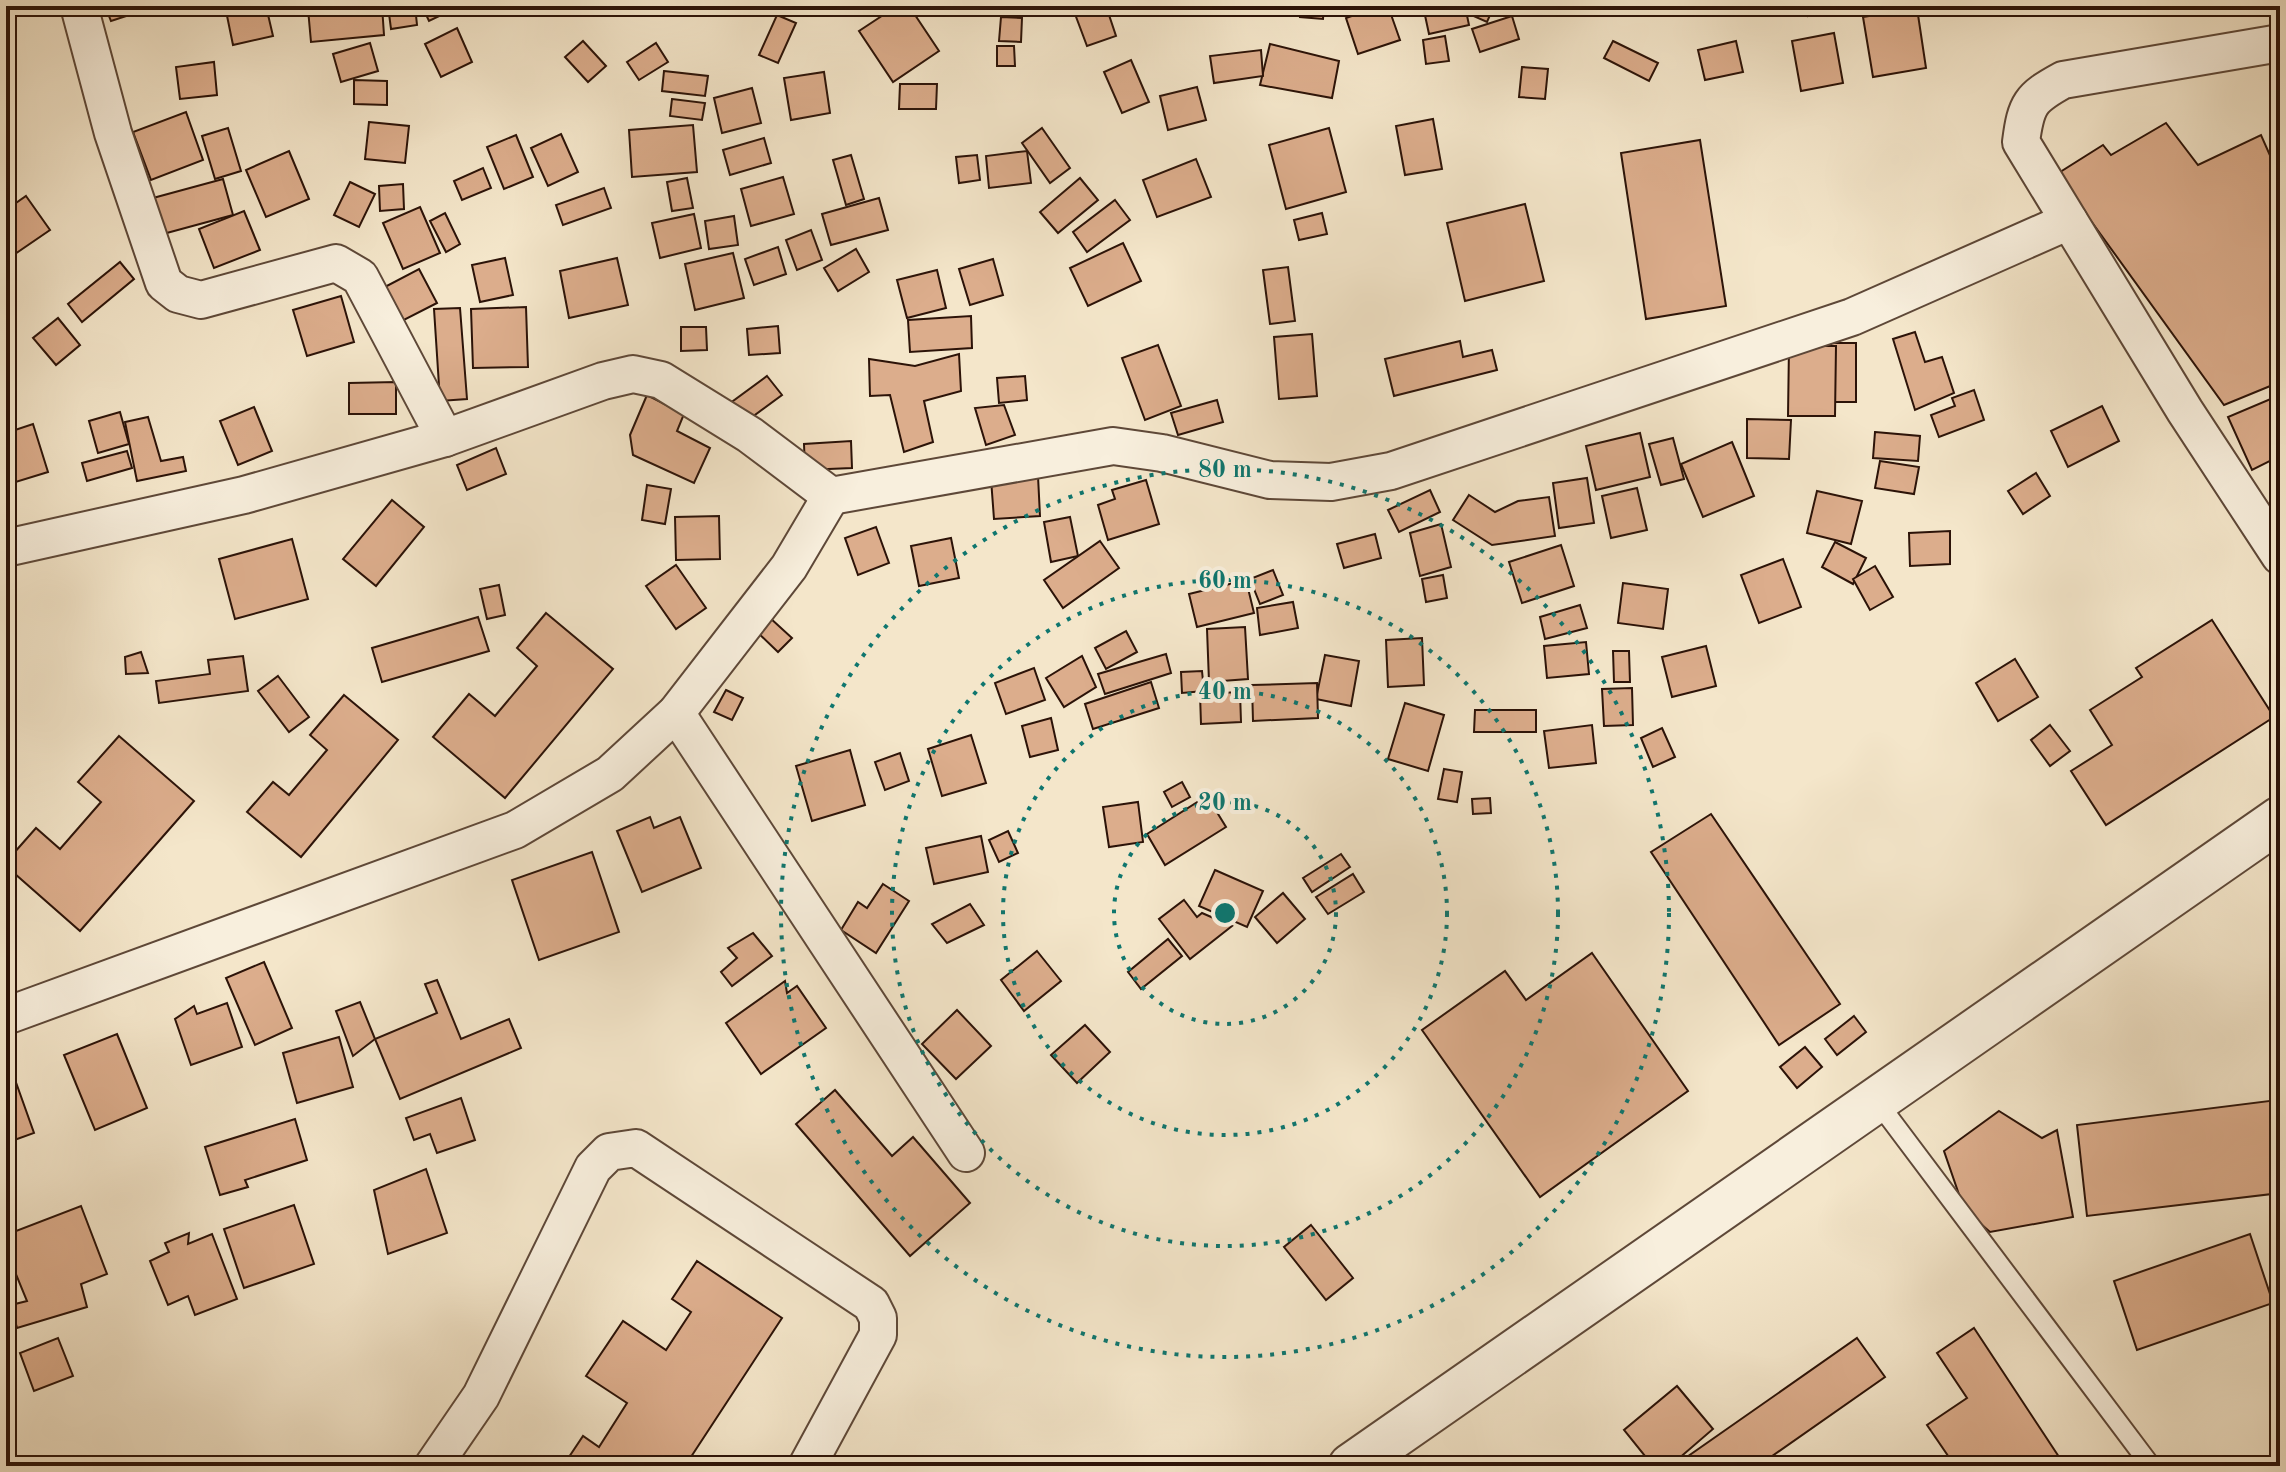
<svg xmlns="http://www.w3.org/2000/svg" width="2286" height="1472" font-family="'Old Standard TT',serif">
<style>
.building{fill:#dcad8c;stroke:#2c1308;stroke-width:2}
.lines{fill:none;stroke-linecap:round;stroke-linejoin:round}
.service-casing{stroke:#5e4838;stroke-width:22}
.minor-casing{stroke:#5e4838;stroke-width:40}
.tertiary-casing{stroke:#5e4838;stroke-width:48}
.service{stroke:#f8efdd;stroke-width:18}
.minor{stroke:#f8efdd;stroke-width:36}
.tertiary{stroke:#f8efdd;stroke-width:44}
.ring{fill:none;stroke:#0f766e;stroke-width:4;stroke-dasharray:4 8}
.centre{fill:#0f766e;stroke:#f8efdd;stroke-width:4}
.ring-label{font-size:24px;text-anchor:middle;font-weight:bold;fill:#0f766e;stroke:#f8efdd;stroke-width:8;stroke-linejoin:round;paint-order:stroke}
</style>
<rect width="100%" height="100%" fill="#f4e6ca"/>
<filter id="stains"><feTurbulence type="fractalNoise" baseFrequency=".0025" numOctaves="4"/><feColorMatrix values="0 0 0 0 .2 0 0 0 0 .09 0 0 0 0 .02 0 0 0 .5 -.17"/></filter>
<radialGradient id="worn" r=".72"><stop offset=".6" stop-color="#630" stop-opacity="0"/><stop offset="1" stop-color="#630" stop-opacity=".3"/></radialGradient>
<g class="building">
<polygon points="105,6 143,6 145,10 111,21"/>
<polygon points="225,6 266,6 273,36 233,45"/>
<polygon points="334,6 382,6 384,35 311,42 308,9"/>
<polygon points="388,6 415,6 417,25 391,29"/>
<polygon points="422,6 455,6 456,8 429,21"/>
<polygon points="897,6 909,6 939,51 893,82 859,31"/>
<polygon points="1072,6 1106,6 1116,36 1087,46"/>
<polygon points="1301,6 1324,6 1323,19 1300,17"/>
<polygon points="1380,6 1388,6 1400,40 1358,54 1346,18"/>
<polygon points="1423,6 1465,6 1469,25 1429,34"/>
<polygon points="1462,6 1494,6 1487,22 1460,10"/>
<polygon points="1806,6 1854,6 1808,16"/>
<polygon points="1917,8 1926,68 1873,77 1863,17"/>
<polygon points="777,15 796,23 778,63 759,55"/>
<polygon points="1512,16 1519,39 1480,52 1472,29"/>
<polygon points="1001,17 1022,18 1021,42 999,41"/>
<polygon points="457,28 472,62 441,77 425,44"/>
<polygon points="1834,33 1843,83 1801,91 1792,41"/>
<polygon points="1445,36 1449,61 1426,64 1423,40"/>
<polygon points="583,41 606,66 588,82 565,57"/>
<polygon points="1613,41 1658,63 1649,81 1604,58"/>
<polygon points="1736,41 1743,72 1705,80 1698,50"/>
<polygon points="370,43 378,71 341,82 333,54"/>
<polygon points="656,43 668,62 639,80 627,62"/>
<polygon points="1270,44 1339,61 1332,98 1260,85"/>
<polygon points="997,46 1014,46 1015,66 997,66"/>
<polygon points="1261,50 1263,76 1214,83 1210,56"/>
<polygon points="1131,60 1149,102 1122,113 1104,72"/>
<polygon points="214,62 217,95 180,99 176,67"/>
<polygon points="1522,67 1548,69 1545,99 1519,97"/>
<polygon points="664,71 708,76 705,96 662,91"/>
<polygon points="824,72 830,113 791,120 784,78"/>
<polygon points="354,80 387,81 387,105 354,104"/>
<polygon points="900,84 937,84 936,109 899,109"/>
<polygon points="1197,87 1206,120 1168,130 1160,96"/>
<polygon points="752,88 761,123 722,133 714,98"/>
<polygon points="672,99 705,103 702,120 670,116"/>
<polygon points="186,112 203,160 151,180 133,132"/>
<polygon points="1433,119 1442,169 1405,175 1396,126"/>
<polygon points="369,122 409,126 405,163 365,159"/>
<polygon points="2166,123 2198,165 2261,135 2280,178 2280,382 2224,405 2057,174 2103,145 2111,155"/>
<polygon points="693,125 697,172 632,177 629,130"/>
<polygon points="228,128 241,171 215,179 202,136"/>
<polygon points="1042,128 1070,168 1050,183 1022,143"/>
<polygon points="1329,128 1346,192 1286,209 1269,145"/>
<polygon points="561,134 578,172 548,186 531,148"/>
<polygon points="516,135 533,177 504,189 487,147"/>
<polygon points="764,138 771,163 730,175 723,150"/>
<polygon points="1700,140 1726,306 1646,319 1621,153"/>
<polygon points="289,151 309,199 266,217 246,170"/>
<polygon points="1027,151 1031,183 989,188 986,156"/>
<polygon points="851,155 864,199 846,205 833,160"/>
<polygon points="977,155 980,180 959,183 956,157"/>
<polygon points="1196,159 1211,197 1157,217 1143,180"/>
<polygon points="483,168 491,188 462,200 454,181"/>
<polygon points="783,177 794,214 751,226 741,189"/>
<polygon points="687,178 693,208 672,211 667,182"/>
<polygon points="1080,178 1098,200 1058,233 1040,212"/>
<polygon points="223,179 233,215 152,237 142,201"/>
<polygon points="350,182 375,194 359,227 334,215"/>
<polygon points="403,184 404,209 380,211 379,186"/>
<polygon points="604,188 611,208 563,225 556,205"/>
<polygon points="26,196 50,230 12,256 6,248 6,210"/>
<polygon points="879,198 888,230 831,245 822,214"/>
<polygon points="1115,200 1130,220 1087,252 1073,232"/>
<polygon points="1525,204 1544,281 1465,301 1447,223"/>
<polygon points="420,207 440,253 403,269 383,223"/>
<polygon points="244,211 260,250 214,268 199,229"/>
<polygon points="445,213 460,244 446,252 430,221"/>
<polygon points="1322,213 1327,234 1299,240 1294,220"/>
<polygon points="694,214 701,248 660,258 652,223"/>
<polygon points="734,216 738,245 709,249 705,221"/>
<polygon points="811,230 822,260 797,270 786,240"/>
<polygon points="1123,243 1141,281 1088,306 1070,268"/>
<polygon points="778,247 786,274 754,285 745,259"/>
<polygon points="856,249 869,272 838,291 824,268"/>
<polygon points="733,253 744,298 695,310 685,264"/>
<polygon points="505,258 513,295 480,302 472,265"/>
<polygon points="617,258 628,305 569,318 560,271"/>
<polygon points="993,259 1003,295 970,305 959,269"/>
<polygon points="120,262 134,279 82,322 68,304"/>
<polygon points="1288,267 1295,321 1270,324 1263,270"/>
<polygon points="419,269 437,303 398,323 381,289"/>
<polygon points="937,270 946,308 907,318 897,280"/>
<polygon points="341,296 354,342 307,356 293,310"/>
<polygon points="526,307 528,367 473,368 471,309"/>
<polygon points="460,308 467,399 440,401 434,309"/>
<polygon points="971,316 972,348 910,352 908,320"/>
<polygon points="58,318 80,345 56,365 33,338"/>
<polygon points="778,326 780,353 749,355 747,329"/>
<polygon points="681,327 706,327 707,350 681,351"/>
<polygon points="1915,332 1925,362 1942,357 1954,393 1915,410 1893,339"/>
<polygon points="1312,334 1317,396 1279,399 1274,337"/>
<polygon points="1460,341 1463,357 1492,350 1497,370 1394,396 1385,359"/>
<polygon points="1831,343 1856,343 1856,402 1832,402"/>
<polygon points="1158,345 1181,406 1145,420 1122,358"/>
<polygon points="1789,346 1836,346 1835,416 1788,416"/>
<polygon points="959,354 961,391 924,401 933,442 904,452 890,395 870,396 869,359 915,366"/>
<polygon points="767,376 782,395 744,423 729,404"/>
<polygon points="1025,376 1027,400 999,403 997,378"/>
<polygon points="396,382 396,414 349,414 349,383"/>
<polygon points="1974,390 1984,420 1939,437 1931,415 1955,406 1952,398"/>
<polygon points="647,395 684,414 677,431 710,448 694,483 633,455 630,435"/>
<polygon points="2280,395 2280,456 2252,470 2228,417"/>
<polygon points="1217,400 1223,422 1178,435 1171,413"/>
<polygon points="1004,405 1015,435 986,445 975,408"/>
<polygon points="2102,406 2119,441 2068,467 2051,431"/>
<polygon points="254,407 272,451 238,465 220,421"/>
<polygon points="120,412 129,444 98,453 89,421"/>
<polygon points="148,417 161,461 183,457 186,471 137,481 125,422"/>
<polygon points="1747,419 1791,420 1789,459 1747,458"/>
<polygon points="33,424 48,472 6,485 6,433"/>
<polygon points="1875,432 1920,436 1918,461 1873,458"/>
<polygon points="1640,433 1650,477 1596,490 1586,446"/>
<polygon points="1673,438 1684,479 1661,485 1649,444"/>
<polygon points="851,441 852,468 805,470 804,444"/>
<polygon points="1732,442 1754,496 1703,517 1681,464"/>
<polygon points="496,448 506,474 467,490 457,465"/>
<polygon points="127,451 132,468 87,481 82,463"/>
<polygon points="1880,461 1919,467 1914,494 1875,488"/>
<polygon points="2036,473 2050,496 2023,514 2008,491"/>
<polygon points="1038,476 1040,516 994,519 991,479"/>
<polygon points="1587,478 1594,523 1559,528 1553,483"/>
<polygon points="1146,480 1159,524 1108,540 1098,505 1115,499 1112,490"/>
<polygon points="647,485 671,489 665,524 642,520"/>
<polygon points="1637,488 1647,530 1611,538 1602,496"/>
<polygon points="1430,490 1440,512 1399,532 1388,510"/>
<polygon points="1817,491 1862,501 1851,544 1807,533"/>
<polygon points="1469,495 1495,512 1518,501 1549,497 1555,536 1492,545 1453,520"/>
<polygon points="392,500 424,527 376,586 343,559"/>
<polygon points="719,516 720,559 676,560 675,517"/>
<polygon points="1070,517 1078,556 1051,562 1044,522"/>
<polygon points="1441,524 1451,567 1420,576 1410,533"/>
<polygon points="876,527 889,563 858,575 845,538"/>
<polygon points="1950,531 1950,564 1910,566 1909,533"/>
<polygon points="1375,534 1381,558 1344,568 1337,544"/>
<polygon points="951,538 959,578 919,586 911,546"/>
<polygon points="292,539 308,599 235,619 219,559"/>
<polygon points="1100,541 1119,568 1063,608 1044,580"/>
<polygon points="1835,542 1866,558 1853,584 1822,567"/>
<polygon points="1561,545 1574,586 1522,603 1509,562"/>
<polygon points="1783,559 1801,607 1759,623 1741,575"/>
<polygon points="676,565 706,608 676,629 646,586"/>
<polygon points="1875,566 1893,597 1870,610 1853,579"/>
<polygon points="1273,570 1283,595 1260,604 1250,579"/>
<polygon points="1443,575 1447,598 1426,602 1422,579"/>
<polygon points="1246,580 1254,613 1197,627 1189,594"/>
<polygon points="1623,583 1668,589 1663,629 1618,623"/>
<polygon points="499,585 505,615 487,619 480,589"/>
<polygon points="1293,602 1298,628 1260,635 1257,608"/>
<polygon points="1580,605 1587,628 1545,639 1540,617"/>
<polygon points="546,613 613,669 505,798 433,737 469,694 495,716 537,666 517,648"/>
<polygon points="478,617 489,651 382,682 372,648"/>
<polygon points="769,617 792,638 778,652 756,631"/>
<polygon points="2212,620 2274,717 2106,825 2071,771 2112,745 2090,710 2142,677 2136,668"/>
<polygon points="1245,627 1248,679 1209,682 1207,629"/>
<polygon points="1126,631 1137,652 1106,669 1095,648"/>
<polygon points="1422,638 1424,685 1388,687 1386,640"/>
<polygon points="1586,642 1589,674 1547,678 1544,646"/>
<polygon points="1706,646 1716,686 1672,697 1662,657"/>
<polygon points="1613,651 1629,651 1630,682 1614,682"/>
<polygon points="141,652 148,673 126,674 125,657"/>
<polygon points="1166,654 1171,673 1105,694 1098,674"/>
<polygon points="1325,655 1359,661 1351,706 1316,699"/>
<polygon points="243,656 248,691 159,703 156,681 210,674 208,660"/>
<polygon points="1082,656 1096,687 1064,707 1046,678"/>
<polygon points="2015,659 2038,697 1998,721 1976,683"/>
<polygon points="1034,668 1045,700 1006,714 995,683"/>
<polygon points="1202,671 1204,691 1182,693 1181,672"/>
<polygon points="6,675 11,704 6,705"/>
<polygon points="278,676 309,717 289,732 258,691"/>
<polygon points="1151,682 1159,708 1093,729 1085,704"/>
<polygon points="1317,683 1318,718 1253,721 1252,685"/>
<polygon points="1632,688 1633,725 1604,726 1602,689"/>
<polygon points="726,690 743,698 732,720 714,712"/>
<polygon points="1240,692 1241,722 1201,724 1200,694"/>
<polygon points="344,695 398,740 301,857 247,812 273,782 289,795 327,750 310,735"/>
<polygon points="1405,703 1444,715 1428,771 1388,759"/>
<polygon points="1475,710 1536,710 1536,732 1474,732"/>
<polygon points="1051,718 1058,750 1030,757 1022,726"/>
<polygon points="1592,725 1596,763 1549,768 1544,731"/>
<polygon points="2050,725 2070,751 2050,766 2031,740"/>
<polygon points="1662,728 1675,757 1653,767 1641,738"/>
<polygon points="971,735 986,783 942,796 928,749"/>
<polygon points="119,736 194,801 80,931 6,866 6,862 36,828 60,849 101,802 78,782"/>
<polygon points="850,750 865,805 812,821 796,766"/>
<polygon points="900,753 909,781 885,790 875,762"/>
<polygon points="1444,769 1462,772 1457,802 1438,799"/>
<polygon points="1182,782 1190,797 1172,807 1164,792"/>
<polygon points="1207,796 1226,827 1165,865 1147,834"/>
<polygon points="1490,798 1491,813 1473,814 1472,799"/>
<polygon points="1138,802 1143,842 1109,847 1103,807"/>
<polygon points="1711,814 1840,1004 1779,1045 1651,852"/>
<polygon points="650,817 654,828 680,817 701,868 642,892 617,831"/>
<polygon points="1008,831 1018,853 999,862 989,840"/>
<polygon points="981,836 988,872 934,884 926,848"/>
<polygon points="592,852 619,932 539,960 512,880"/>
<polygon points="1341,854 1350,867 1312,892 1303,878"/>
<polygon points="1215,870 1263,891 1247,927 1199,906"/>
<polygon points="1353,874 1364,892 1328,914 1316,897"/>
<polygon points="883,884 909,901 876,953 841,930 858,902 867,908"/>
<polygon points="1283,893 1305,919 1277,943 1255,917"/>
<polygon points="1184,900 1197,917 1202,913 1232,926 1190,959 1159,919"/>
<polygon points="970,904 984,925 947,943 932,924"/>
<polygon points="753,933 772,956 732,986 721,972 737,958 728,948"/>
<polygon points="1168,939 1182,956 1141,989 1128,972"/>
<polygon points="1037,951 1061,981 1024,1011 1001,980"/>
<polygon points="1592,953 1688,1091 1540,1197 1422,1030 1505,971 1526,1000"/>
<polygon points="264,962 292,1028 255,1045 226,978"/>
<polygon points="437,980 461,1039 509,1019 521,1048 400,1099 375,1039 437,1013 425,984"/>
<polygon points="785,981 787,993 797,986 826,1028 761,1074 726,1023"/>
<polygon points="360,1002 375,1039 353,1056 336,1011"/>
<polygon points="227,1003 242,1047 191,1065 175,1019 194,1006 197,1014"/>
<polygon points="957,1010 991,1046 956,1079 922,1044"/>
<polygon points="1854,1016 1866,1032 1837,1055 1825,1039"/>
<polygon points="1085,1025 1110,1052 1077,1083 1051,1055"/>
<polygon points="117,1034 147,1108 95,1130 64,1055"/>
<polygon points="339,1037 353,1087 297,1103 283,1053"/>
<polygon points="1805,1047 1822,1067 1797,1088 1780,1067"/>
<polygon points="13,1074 34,1133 6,1143 6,1077"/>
<polygon points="835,1090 892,1156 913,1137 970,1203 910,1256 796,1124"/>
<polygon points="461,1098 475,1140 437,1153 430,1134 414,1140 406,1118"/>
<polygon points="2277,1100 2280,1126 2280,1193 2087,1216 2077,1125"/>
<polygon points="2280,1101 2280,1169 2272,1102"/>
<polygon points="1999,1111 2042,1138 2057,1130 2073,1217 1990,1232 1964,1209 1944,1151"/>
<polygon points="295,1119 307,1160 245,1180 248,1187 220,1195 205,1147"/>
<polygon points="426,1169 447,1233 388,1254 374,1190"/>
<polygon points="294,1205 314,1264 244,1288 224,1229"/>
<polygon points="81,1206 107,1274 81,1284 87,1307 17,1328 11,1305 27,1301 6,1250 6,1220 11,1233"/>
<polygon points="1311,1225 1353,1278 1326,1300 1284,1247"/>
<polygon points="189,1233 188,1244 212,1234 237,1299 195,1315 188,1296 168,1305 150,1261 169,1252 165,1243"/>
<polygon points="2250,1234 2273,1303 2137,1350 2114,1281"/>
<polygon points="697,1261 782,1318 685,1466 563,1466 583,1436 599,1447 627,1403 586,1376 623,1321 666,1350 691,1312 672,1299"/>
<polygon points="1974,1328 2065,1466 1955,1466 1927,1425 1967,1398 1937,1353"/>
<polygon points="58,1338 73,1376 34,1391 20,1353"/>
<polygon points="1857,1338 1885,1377 1758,1466 1674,1466"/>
<polygon points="1677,1386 1713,1429 1670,1466 1653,1466 1624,1430"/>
</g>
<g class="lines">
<g class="service-casing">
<polyline id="service" points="1876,1100 2151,1466"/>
</g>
<g class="minor-casing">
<g id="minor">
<polyline points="79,6 113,133 164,283 178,294 201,300 336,263 360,277 445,438"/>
<path d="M 2280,43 L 2063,80 C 2030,98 2026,104 2021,142 L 2185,411 L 2280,556"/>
<polyline points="6,548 244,495 445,438 603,381 633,374 661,380 750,435 831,496 1113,446 1162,453 1270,480 1331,482 1391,471 1852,317 2069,221"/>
<polyline points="676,713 966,1153"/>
<polyline points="6,1016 515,830 610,774 676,713 789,567 831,496"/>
<polyline points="433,1466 481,1396 593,1168 609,1152 636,1148 871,1304 878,1318 878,1335 807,1466"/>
</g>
</g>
<g class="tertiary-casing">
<polyline id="tertiary" points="1351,1466 2280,819"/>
</g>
<use href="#service" class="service"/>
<use href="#minor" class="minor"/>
<use href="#tertiary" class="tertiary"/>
</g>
<g class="ring">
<circle cx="1225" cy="913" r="111"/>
<circle cx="1225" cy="913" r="222"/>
<circle cx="1225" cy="913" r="333"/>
<circle cx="1225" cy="913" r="444"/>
</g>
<circle cx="1225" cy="913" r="12" class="centre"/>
<g class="ring-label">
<text x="1225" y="477">80 m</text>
<text x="1225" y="588">60 m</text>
<text x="1225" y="699">40 m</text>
<text x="1225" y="810">20 m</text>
</g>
<rect width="2286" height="1472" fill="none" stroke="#f4e6ca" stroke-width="32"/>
<rect x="8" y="8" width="2270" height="1456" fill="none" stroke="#2c1308" stroke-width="4"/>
<rect x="16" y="16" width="2254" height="1440" fill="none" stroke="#2c1308" stroke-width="2"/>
<rect width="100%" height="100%" filter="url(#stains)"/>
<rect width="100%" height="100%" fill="url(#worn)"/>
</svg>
